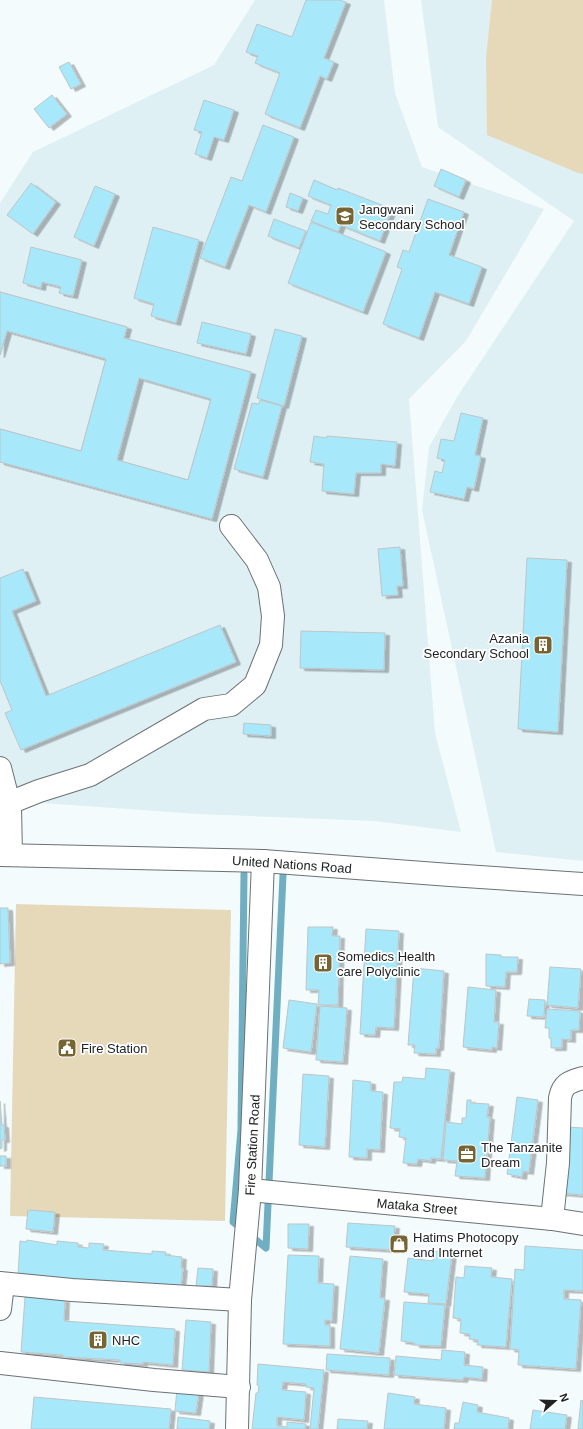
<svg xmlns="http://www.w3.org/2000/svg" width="583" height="1429" font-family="Arial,sans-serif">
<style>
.built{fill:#dff0f5}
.green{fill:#e6d9b9}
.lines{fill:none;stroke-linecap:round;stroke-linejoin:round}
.stream{stroke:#70afc1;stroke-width:7}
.building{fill:#a7e8fb;stroke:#bdc5c7;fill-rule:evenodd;filter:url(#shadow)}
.minor-casing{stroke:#6b7174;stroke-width:24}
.minor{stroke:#fff;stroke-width:22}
.labels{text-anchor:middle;stroke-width:3.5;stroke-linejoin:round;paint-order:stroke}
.poi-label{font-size:13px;fill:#202324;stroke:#fff;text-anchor:start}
.street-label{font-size:13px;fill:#202324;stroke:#fff}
</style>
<defs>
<filter id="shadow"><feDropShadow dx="4.5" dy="2.5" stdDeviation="0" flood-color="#0004"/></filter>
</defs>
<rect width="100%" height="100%" fill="#f3fbfd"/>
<g class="built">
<polygon points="255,0 384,0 395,93 422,167 544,209 466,341 409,399 435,733 461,832 374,821 198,814 28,802 0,804 0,203 33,152 214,65"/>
<polygon points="421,0 583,0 583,861 496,852 422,510 429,447 457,397 574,221 438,127"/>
</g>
<g class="green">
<polygon points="492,0 583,0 583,174 578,173 487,135 486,58"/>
<polygon points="16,904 231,910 225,1221 10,1216"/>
</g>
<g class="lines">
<g class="stream">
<polyline points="242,1229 233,1222 241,1130 244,874"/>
<polyline points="250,1235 266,1248 283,875"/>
</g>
</g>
<g class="building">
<polygon points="306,0 339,0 346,2 324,58 334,62 327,79 320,76 300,128 265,114 280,73 255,63 258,56 246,52 257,24 292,37"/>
<polygon points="69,62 81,84 71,89 59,67"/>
<polygon points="52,95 67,114 49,128 34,109"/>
<polygon points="204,100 234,110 224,140 214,137 207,158 195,154 202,132 194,130"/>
<polygon points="263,125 294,137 266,212 249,205 225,267 200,258 231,177 242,181"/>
<polygon points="441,169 466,180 459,197 434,186"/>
<polygon points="314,180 337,190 338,188 392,209 380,241 341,225 338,232 311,221 316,210 328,214 331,205 308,196"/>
<polygon points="31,183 56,202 33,234 7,215"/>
<polygon points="95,186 115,194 94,246 74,237"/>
<polygon points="290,193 303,198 298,211 286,207"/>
<polygon points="428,199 464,212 449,255 482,267 469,304 435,292 419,338 383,324 402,269 397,267 403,250 409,252"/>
<polygon points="274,219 306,231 299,248 268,236"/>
<polygon points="311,222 386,252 363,312 288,283"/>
<polygon points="153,227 199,240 176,323 151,316 154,304 134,298"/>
<polygon points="31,247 82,260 73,296 59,293 61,287 42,282 41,288 23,283"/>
<path d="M 0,292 L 127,327 L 124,338 L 251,372 L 212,519 L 0,462 L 0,429 L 81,451 L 106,359 L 7,331 L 0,355 ZM 139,378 L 211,399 L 188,480 L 117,460 Z"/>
<path d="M 0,292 L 127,327 L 124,338 L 251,372 L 212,519 L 0,462 L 0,429 L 81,451 L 106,359 L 7,331 L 0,355 ZM 139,378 L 211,399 L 188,480 L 117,460 Z"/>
<polygon points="202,322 251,334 246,354 197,343"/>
<polygon points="275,329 302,336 284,406 257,398"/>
<polygon points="260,400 282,406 263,477 234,469 252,403 259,404"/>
<polygon points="461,413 483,418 475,455 481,456 474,489 467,487 464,499 430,492 435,471 442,473 445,460 437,458 441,439 454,441"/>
<polygon points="314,436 326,438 327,436 397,442 395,466 381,464 381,473 356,473 354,494 322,491 324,464 310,462"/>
<polygon points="400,547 403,586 397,586 398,595 382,596 378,549"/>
<polygon points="527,558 567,560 558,732 518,729"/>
<polygon points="23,569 36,601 12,611 46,696 220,625 236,662 21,750 5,713 12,710 0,681 0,578"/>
<polygon points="301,631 385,633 384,670 300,668"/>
<polygon points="244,723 271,725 271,736 243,734"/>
<polygon points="0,908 8,908 10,963 0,964"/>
<polygon points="308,927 333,927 332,936 340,936 338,1005 318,1005 319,990 306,990"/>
<polygon points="366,929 399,931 394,1028 376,1027 375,1035 360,1034"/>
<polygon points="486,954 501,955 501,957 518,957 517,972 506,972 505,987 486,986"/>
<polygon points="550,967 581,969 578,1008 547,1005"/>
<polygon points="414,968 444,971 439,1048 436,1048 436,1054 414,1053 415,1045 408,1045"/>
<polygon points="468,987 496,990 494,1022 499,1022 497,1048 492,1047 492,1050 463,1047"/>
<polygon points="529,999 545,1000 544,1017 527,1016"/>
<polygon points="289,1000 317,1004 311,1052 283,1048"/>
<polygon points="320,1006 347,1008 343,1062 316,1060"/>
<polygon points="547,1009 580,1011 579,1030 571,1030 571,1040 562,1039 562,1048 551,1048 551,1039 549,1038 549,1028 545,1028"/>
<polygon points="426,1068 450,1070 441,1159 431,1158 431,1161 418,1159 417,1164 403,1163 406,1138 399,1137 400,1129 390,1128 394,1082 402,1082 403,1077 425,1079"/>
<polygon points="303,1074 329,1076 325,1147 299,1145"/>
<polygon points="353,1080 371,1082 371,1091 383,1092 380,1150 367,1149 367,1158 349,1157"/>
<polygon points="517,1097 538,1100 529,1172 523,1171 522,1177 507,1174"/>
<polygon points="467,1100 471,1100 471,1103 489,1104 487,1117 490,1117 485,1178 455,1176 457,1161 443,1160 446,1122 462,1124 462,1118 466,1118"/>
<polygon points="0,1101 2,1125 4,1125 5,1140 2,1140 2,1148 0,1149"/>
<polygon points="566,1127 583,1128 583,1195 560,1193"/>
<rect x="0" y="1156" width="6" height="10"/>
<polygon points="28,1210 55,1212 53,1232 26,1229"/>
<polygon points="348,1223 395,1226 393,1250 346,1247"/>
<polygon points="288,1224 309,1224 308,1249 288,1248"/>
<polygon points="27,1240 57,1245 57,1241 78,1243 78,1247 89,1248 89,1243 104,1244 103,1250 152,1254 152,1251 166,1252 165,1255 182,1257 181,1268 183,1268 180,1294 18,1275 20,1241 26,1242"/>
<polygon points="525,1246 583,1250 583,1291 564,1290 564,1299 581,1300 576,1369 518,1365 519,1350 510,1349 515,1269 524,1270"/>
<polygon points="434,1251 452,1253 446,1304 428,1303 429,1294 404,1292 408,1258 433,1261"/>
<polygon points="288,1255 319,1256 318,1283 334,1284 332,1321 325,1320 325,1325 330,1325 330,1346 283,1344"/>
<polygon points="350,1256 383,1259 380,1298 385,1298 379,1353 340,1349"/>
<polygon points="465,1266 492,1268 491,1277 512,1279 506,1347 477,1345 478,1340 469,1339 470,1334 460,1333 461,1319 453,1318 456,1277 464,1278"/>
<polygon points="198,1268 213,1269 212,1286 196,1286"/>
<polygon points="25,1297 65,1300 64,1321 175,1329 173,1365 143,1362 143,1364 120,1363 120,1360 63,1357 63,1355 21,1352"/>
<polygon points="404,1302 445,1305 441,1346 415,1345 415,1343 401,1341"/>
<polygon points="186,1320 211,1322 209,1372 182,1370"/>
<polygon points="442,1350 465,1352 464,1365 483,1367 482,1379 464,1377 463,1380 394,1375 396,1356 441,1360"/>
<polygon points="327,1354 390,1358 389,1375 326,1370"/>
<polygon points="258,1364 324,1370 318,1429 310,1429 314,1388 306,1387 306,1384 283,1382 282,1390 306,1392 304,1420 277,1417 277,1426 287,1427 287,1422 306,1424 305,1429 252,1429 256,1393 258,1393 259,1386 257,1385"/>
<polygon points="177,1389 199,1392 196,1413 175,1411"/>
<polygon points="388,1393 415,1397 414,1404 446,1408 444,1429 384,1429"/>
<polygon points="34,1397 171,1409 169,1429 31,1429"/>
<polygon points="581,1400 583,1401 583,1429 578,1429"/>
<polygon points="463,1402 478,1405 477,1412 509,1418 508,1429 454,1429 455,1423 459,1423"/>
<polygon points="533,1410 567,1415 565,1429 530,1429"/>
<polygon points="178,1417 210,1421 209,1429 177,1429"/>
<polygon points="338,1419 368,1421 367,1429 337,1429"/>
</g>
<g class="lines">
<g class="minor-casing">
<g id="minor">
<polyline points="0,768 10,807 11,855"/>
<polyline points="9,803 39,791 90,775 204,709 231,705 255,685 271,645 273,616 269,587 257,560 231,526"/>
<polyline points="0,855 263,861 450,875 583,884"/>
<polyline points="250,1190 552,1219 583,1224"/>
<path d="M 552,1219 L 558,1163 L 560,1098 C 563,1083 570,1082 583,1078"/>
<polyline points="0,1283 72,1290 240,1300"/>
<polyline points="0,1309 3,1284"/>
<polyline points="0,1363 154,1380 239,1387"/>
<polyline points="237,1429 240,1300 250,1190 263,861"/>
</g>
</g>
<use href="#minor" class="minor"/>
</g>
<defs>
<g id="school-square" transform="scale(1)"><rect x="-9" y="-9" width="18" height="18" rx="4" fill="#776433" stroke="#fff"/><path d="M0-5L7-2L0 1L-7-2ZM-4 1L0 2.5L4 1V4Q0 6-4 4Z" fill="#fff"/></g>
<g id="building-square" transform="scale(1)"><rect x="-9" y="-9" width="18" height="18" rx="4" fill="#776433" stroke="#fff"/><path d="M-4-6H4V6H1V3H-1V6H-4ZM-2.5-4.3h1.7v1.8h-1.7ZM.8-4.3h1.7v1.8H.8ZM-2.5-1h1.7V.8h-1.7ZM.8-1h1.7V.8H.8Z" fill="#fff"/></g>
<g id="civic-square" transform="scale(1)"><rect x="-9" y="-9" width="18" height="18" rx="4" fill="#776433" stroke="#fff"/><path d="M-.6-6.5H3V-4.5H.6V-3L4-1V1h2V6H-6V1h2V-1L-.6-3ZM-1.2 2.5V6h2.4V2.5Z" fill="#fff"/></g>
<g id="office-square" transform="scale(1)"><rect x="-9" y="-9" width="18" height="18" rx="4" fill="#776433" stroke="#fff"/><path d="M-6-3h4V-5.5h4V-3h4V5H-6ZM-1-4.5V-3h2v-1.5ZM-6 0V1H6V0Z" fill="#fff"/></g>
<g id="shop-square" transform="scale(1)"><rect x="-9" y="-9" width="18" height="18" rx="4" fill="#776433" stroke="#fff"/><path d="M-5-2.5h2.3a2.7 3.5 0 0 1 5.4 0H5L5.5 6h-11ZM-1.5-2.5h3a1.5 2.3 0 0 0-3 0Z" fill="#fff"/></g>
</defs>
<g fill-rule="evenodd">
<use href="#school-square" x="345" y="216"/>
<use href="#building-square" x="543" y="645"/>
<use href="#building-square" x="323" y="963"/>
<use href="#civic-square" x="67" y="1048"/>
<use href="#office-square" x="467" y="1154"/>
<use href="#shop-square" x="399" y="1244"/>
<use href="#building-square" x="98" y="1340"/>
</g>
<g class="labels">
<g class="poi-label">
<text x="359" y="214">Jangwani<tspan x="359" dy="15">Secondary School</tspan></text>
<text x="529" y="643" text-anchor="end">Azania<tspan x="529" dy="15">Secondary School</tspan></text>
<text x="337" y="961">Somedics Health<tspan x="337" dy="15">care Polyclinic</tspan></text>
<text x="81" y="1053">Fire Station</text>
<text x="481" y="1152">The Tanzanite<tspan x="481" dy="15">Dream</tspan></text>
<text x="413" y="1242">Hatims Photocopy<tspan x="413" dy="15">and Internet</tspan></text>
<text x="112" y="1345">NHC</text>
</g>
<g class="street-label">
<text transform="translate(292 864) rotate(4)" y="5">United Nations Road</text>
<text transform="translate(252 1145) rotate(-87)" y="5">Fire Station Road</text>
<text transform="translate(417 1206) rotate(5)" y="5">Mataka Street</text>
</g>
</g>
<g transform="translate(555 1401) rotate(70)" stroke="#ffffff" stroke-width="3" paint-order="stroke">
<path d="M0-3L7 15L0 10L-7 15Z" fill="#202324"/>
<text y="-6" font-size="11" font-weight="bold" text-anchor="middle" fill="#202324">N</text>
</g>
</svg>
